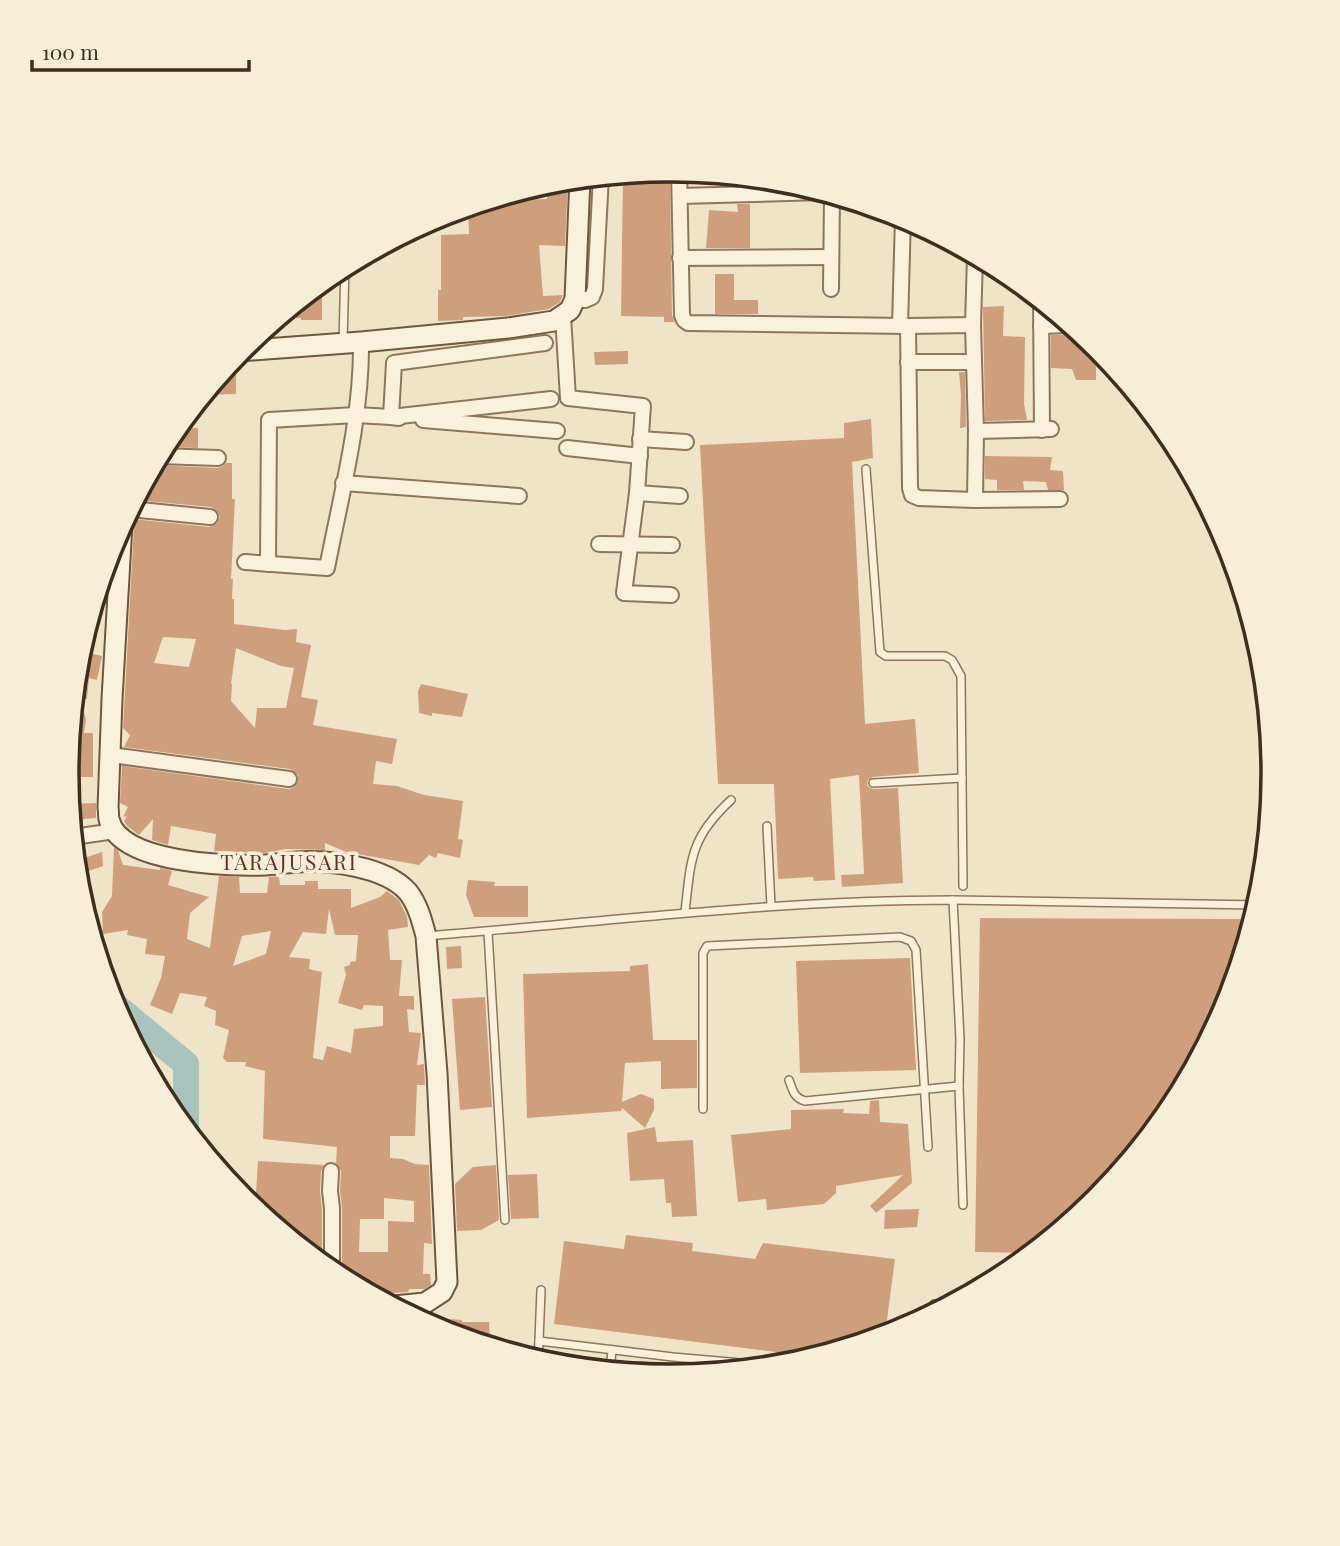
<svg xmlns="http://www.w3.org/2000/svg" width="1340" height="1546" font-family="'Playfair Display',serif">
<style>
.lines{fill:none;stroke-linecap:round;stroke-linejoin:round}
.river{stroke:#a9c4bc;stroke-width:26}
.building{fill:#cf9f7d;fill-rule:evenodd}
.lane-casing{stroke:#8d765c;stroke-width:10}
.street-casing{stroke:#8d765c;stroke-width:18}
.secondary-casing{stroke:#6f573f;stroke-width:23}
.lane{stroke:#faf1dc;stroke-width:7}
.street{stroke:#faf1dc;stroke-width:14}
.secondary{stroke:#faf1dc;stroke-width:19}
.labels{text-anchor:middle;stroke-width:7;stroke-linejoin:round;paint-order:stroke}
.quarter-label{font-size:21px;letter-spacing:2px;fill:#6b2e1e;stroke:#f7eed8}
.rim{fill:none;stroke:#3d2e20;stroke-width:3.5}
</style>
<rect width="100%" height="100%" fill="#f0e4c8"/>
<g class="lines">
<polyline class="river" points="112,1003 186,1064 186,1130"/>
</g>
<g class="building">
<polygon points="655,171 655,179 670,178 672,315 675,322 664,322 664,317 621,316 623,174"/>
<polygon points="713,174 756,178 756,184 713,185"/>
<polygon points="568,180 565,246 539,245 543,296 563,295 560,302 549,309 507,316 463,317 463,320 438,321 438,290 441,290 441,235 469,234 468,207 488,201 547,199 547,183"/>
<polygon points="737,204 750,204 750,248 706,248 709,210 738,212"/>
<polygon points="715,274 734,274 734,300 758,300 758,314 715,314"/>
<polygon points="322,282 322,320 301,320 301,318 277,318"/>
<polygon points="1004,306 1003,336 1025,337 1024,404 1027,420 985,421 983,307"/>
<polygon points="1078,331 1096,346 1096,380 1076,380 1072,369 1051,368 1051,335 1072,335"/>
<polygon points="628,351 628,364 595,365 594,352"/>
<polygon points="232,360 236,363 236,394 204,395"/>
<polygon points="959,372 965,372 966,427 960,428 961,395"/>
<polygon points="871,419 873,458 852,462 865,724 915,719 919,773 873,777 868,780 867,784 868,787 873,789 898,788 903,883 842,887 841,875 864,874 859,775 830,779 835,880 814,881 813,877 778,879 774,784 718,784 700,445 844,438 844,423"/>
<polygon points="176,428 198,428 198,448 164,447"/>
<polygon points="985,456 1052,457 1050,470 1063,471 1064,490 1048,490 1046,482 1023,481 1024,490 997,490 997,480 985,479"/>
<path d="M 226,463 L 232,463 L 232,499 L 235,499 L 231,579 L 233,579 L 232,599 L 234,599 L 234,624 L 285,630 L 297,629 L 296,642 L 311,645 L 301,697 L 318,700 L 313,725 L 397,739 L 392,764 L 376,761 L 373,784 L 397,786 L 424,795 L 463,801 L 458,839 L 463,840 L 460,858 L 438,853 L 436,858 L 429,855 L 419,865 L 346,852 L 325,843 L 325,850 L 287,849 L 264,853 L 214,851 L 216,834 L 171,826 L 168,845 L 152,840 L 153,819 L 139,835 L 127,826 L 124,821 L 127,816 L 123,817 L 128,807 L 120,803 L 122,766 L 288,789 L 293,788 L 298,781 L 298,775 L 290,769 L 124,747 L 130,735 L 123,728 L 134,525 L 133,519 L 209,527 L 217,523 L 220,517 L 216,510 L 211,507 L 135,500 L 154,465 L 218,468 L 223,466 ZM 163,637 L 196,639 L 189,667 L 154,663 ZM 236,648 L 281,666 L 294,668 L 286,708 L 257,708 L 255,728 L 231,701 L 232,684 L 231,684 Z"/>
<polygon points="80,651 102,656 97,680 89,678 87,699 81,699 86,720 84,733 93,733 93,777 78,777 78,752 69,751"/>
<polygon points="421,684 468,694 462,717 432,713 432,716 419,713 418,691"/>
<polygon points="96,803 96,818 71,820 70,804"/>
<path d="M 114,847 L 118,850 L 123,865 L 160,870 L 160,868 L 172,871 L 168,885 L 209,897 L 190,913 L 187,939 L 210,948 L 219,876 L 239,877 L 240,893 L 267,893 L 269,877 L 279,876 L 280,885 L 305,885 L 305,881 L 318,881 L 318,889 L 351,889 L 351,908 L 380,897 L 387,891 L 399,900 L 407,917 L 408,927 L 388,930 L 390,960 L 402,960 L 399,996 L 414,996 L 414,1010 L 407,1009 L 409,1032 L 421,1033 L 417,1065 L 424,1064 L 425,1085 L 417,1085 L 415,1136 L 390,1136 L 390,1158 L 403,1159 L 415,1164 L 429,1165 L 432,1244 L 424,1243 L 423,1274 L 430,1274 L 431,1285 L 425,1289 L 409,1289 L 408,1292 L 391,1293 L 385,1298 L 378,1298 L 340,1278 L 342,1273 L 342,1208 L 340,1191 L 341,1171 L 336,1163 L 337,1147 L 263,1139 L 265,1071 L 245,1066 L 246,1062 L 227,1062 L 223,1058 L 229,1030 L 215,1025 L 216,1011 L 204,1006 L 207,997 L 180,993 L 172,1014 L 150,1005 L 161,978 L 165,956 L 145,954 L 147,939 L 127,935 L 128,930 L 103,934 L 102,912 L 112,896 ZM 329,909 L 335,935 L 358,935 L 356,961 L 350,962 L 350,965 L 344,967 L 346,975 L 338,1003 L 362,1010 L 364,1005 L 383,1006 L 383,1026 L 354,1029 L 351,1053 L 327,1046 L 323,1060 L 313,1058 L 322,972 L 309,969 L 310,959 L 289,957 L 303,932 L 326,934 ZM 271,931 L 266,954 L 233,966 L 242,936 ZM 384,1198 L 414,1201 L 414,1222 L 388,1221 L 388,1252 L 359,1252 L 360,1219 L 384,1219 Z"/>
<polygon points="102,852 103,866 77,875 75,861"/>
<polygon points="468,880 495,882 494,886 528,886 528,917 474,917 466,895"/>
<polygon points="980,918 1253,919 1227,1004 1172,1109 1096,1200 1032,1253 975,1252"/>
<polygon points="461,946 462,968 447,969 446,947"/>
<polygon points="910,958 916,1070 800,1073 796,961"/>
<polygon points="648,964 653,1040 697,1040 697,1088 661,1089 661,1061 625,1063 622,1102 641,1094 654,1099 654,1110 645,1128 622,1108 621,1111 527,1118 523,974 630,971 630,966"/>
<polygon points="485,997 492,1107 460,1110 452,999"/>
<polygon points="879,1100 880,1122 908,1124 912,1183 876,1213 870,1206 903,1175 836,1186 836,1193 824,1204 767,1210 766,1199 738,1202 731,1135 791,1129 791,1110 844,1109 843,1113 869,1114 870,1101"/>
<polygon points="655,1127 657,1142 693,1140 697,1216 672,1217 671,1203 666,1203 664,1179 630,1181 627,1133"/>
<polygon points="258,1161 324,1165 321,1171 320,1191 322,1209 322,1265 255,1209"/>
<polygon points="496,1165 499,1220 481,1230 457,1231 455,1184 473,1167"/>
<polygon points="537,1174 539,1218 511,1219 508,1175"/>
<polygon points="919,1209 917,1227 884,1229 885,1210"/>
<polygon points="626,1235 693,1243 692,1251 755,1259 763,1243 895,1259 885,1335 815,1357 554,1324 564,1241 624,1249"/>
<polygon points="439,1318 462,1320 462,1322 489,1322 490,1346 438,1330"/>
<polygon points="640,1361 704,1368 704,1373 670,1376 639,1373"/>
</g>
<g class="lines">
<g class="lane-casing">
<g id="lane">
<polyline points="343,342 345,266"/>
<polyline points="866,469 880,652 886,656 945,656 952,660 961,676 963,886"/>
<polyline points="873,783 962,778"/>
<polyline points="767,826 771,906"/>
<polyline points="953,900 1258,905"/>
<path d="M 685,912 C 691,859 690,838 731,800"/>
<polyline points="488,932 505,1220"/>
<path d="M 427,936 C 602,922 777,900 953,900 L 960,1039 L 959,1086 L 963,1205"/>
<path d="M 789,1080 C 793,1091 794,1098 805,1101 L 959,1086"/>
<polyline points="703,1109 703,953 707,946 900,937 911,941 916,950 928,1147"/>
<polyline points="934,1313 934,1304"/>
<polyline points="539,1341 541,1290"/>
<polyline points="538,1360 539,1341 673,1357 776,1366"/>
<polyline points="610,1371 612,1350"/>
</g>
</g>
<g class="street-casing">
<g id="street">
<polyline points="679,170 682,315 684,320 688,323 908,326 910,488 912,495 919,498 975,500 1060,499"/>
<polyline points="680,196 823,192"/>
<polyline points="680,258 831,257"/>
<polyline points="831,289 832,195"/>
<polyline points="575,299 585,300 592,297 595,289 601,176"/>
<polyline points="1041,300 1042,430"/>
<polyline points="563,316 568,398 643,406 637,493 624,593 671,595"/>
<polyline points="900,326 903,217"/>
<polyline points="908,326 973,325"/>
<polyline points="1041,326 1071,325"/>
<polyline points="908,362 974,362"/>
<polyline points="399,418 391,417 394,363 545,343"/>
<polyline points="423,420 557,431"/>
<polyline points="976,431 1051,429"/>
<polyline points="640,439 686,442"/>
<polyline points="567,448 640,456"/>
<polyline points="158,456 218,458"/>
<polyline points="343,483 519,496"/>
<polyline points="637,493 680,496"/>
<polyline points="975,500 976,431 973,325 975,256 977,256"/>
<polyline points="130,509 210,517"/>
<polyline points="599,544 672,545"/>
<path d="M 245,562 L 327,568 C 341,495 362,417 361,342"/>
<polyline points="268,564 269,420 356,415 391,417 551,399"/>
<polyline points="111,755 289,779"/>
<polyline points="73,837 115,831"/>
<polyline points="331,1171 330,1191 332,1208 332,1273"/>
</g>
</g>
<g class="secondary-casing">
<g id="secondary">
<polyline points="239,351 361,342 508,328 554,321 570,310 575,299 580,178"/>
<path d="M 122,524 L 112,699 L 108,808 C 109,811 108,815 109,819 C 119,864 228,866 265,865 C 275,864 286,863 297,862 C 329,860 385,866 408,892 C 418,905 422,921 426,936 L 437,1073 L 447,1282 L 442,1292 L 425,1303 L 394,1306"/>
</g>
</g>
<use href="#lane" class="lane"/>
<use href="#street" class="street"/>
<use href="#secondary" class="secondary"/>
</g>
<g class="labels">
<g class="quarter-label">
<text x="289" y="870">TARAJUSARI</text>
</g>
</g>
<path d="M0 0H1340V1546H0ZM79 773a591 591 0 1 1 1182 0a591 591 0 1 1-1182 0Z" fill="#f7eed8" fill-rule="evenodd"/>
<path class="rim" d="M79 773a591 591 0 1 1 1182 0a591 591 0 1 1-1182 0Z"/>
<path d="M32 60v10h217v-10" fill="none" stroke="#3d2e20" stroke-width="3.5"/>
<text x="42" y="60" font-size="21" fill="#3d2e20" stroke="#f7eed8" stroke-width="5" paint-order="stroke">100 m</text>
</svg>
